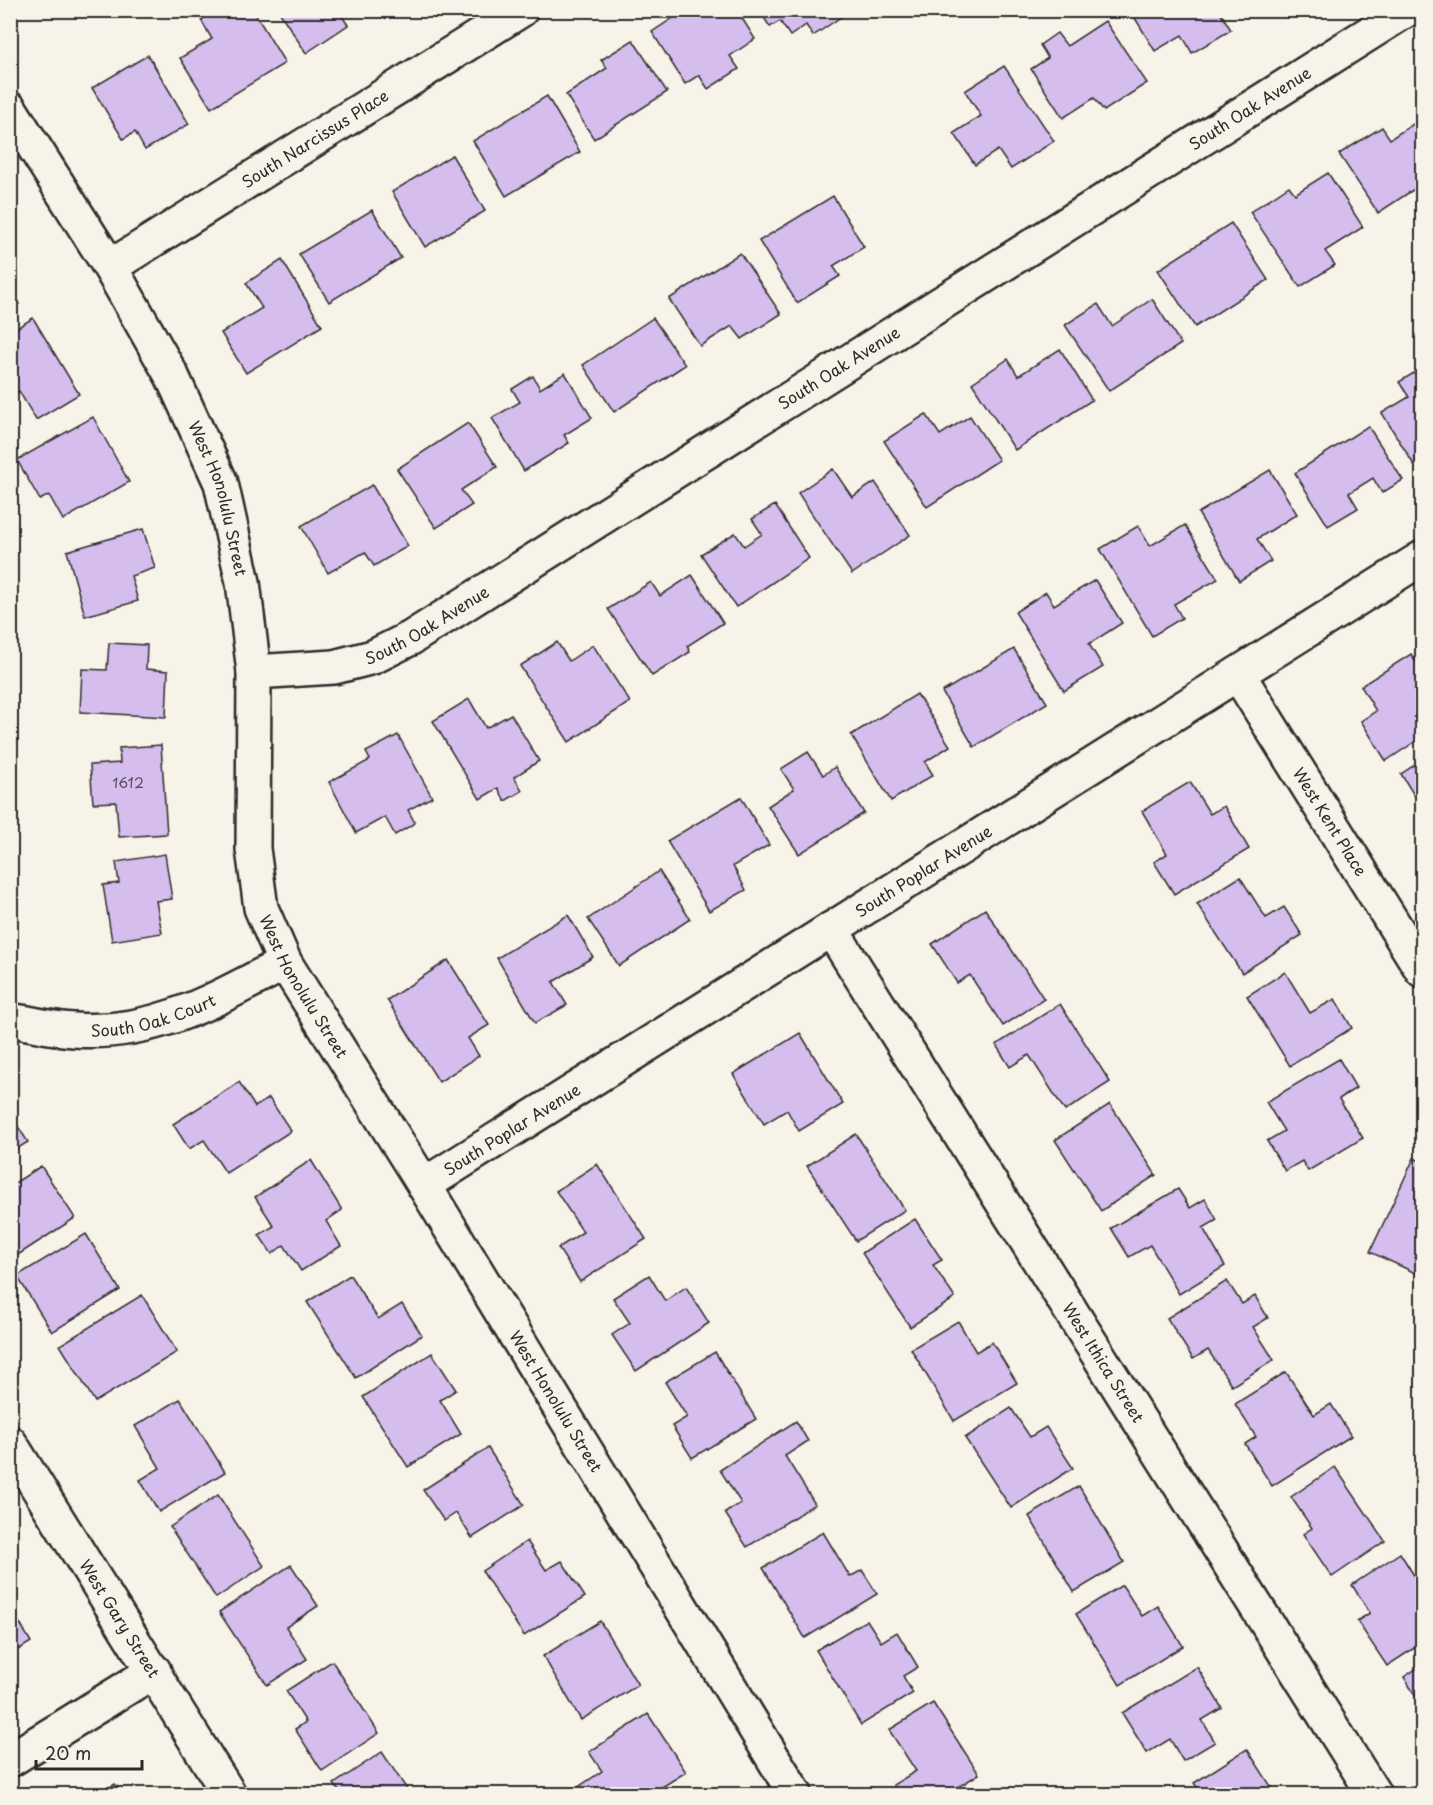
<svg xmlns="http://www.w3.org/2000/svg" width="1433" height="1805" font-family="'Playpen Sans',sans-serif">
<style>
.building{fill:#d5bded;stroke:#2b2b2b;stroke-width:1.5}
.lines{fill:none;stroke-linecap:round;stroke-linejoin:round}
.minor-casing{stroke:#2b2b2b;stroke-width:38}
.minor{stroke:#f7f3e8;stroke-width:33}
.labels{text-anchor:middle;stroke-width:4.5;stroke-linejoin:round;paint-order:stroke}
.number-label{font-size:14px;fill:#56505c}
.street-label{font-size:16px;fill:#2b2b2b;stroke:#f7f3e8}
</style>
<rect width="100%" height="100%" fill="#f7f3e8"/>
<filter id="ink" filterUnits="userSpaceOnUse"><feTurbulence type="fractalNoise" baseFrequency=".0167" numOctaves="2"/><feDisplacementMap in="SourceGraphic" scale="12" xChannelSelector="R" yChannelSelector="G"/><feConvolveMatrix kernelMatrix="1 2 1 2 8 2 1 2 1" color-interpolation-filters="sRGB"/></filter>
<g filter="url(#ink)">
<g class="building">
<polygon points="217,10 237,10 240,17 253,10 285,63 211,108 180,58 212,39 201,20"/>
<polygon points="278,10 338,10 348,25 306,53"/>
<polygon points="685,10 737,10 755,39 730,56 739,69 708,89 699,75 685,84 652,32"/>
<polygon points="759,10 851,10 813,36 806,25 790,36 780,21 770,27"/>
<polygon points="1148,10 1219,10 1231,30 1192,53 1182,35 1155,51 1135,18"/>
<polygon points="1105,21 1147,83 1104,111 1094,98 1063,118 1031,69 1048,58 1040,45 1057,33 1067,46"/>
<polygon points="633,40 667,92 594,139 566,95 607,68 601,60"/>
<polygon points="148,55 189,124 145,150 135,132 123,139 92,88"/>
<polygon points="1004,66 1054,141 1011,169 998,150 975,165 954,133 981,116 965,91"/>
<polygon points="547,96 580,152 506,196 473,141"/>
<polygon points="1421,119 1422,184 1378,213 1339,154 1382,127 1390,139"/>
<polygon points="452,155 485,211 425,247 392,192"/>
<polygon points="1328,173 1363,227 1325,251 1335,265 1300,287 1250,212 1289,186 1295,194"/>
<polygon points="833,196 864,247 833,266 840,276 797,303 759,241"/>
<polygon points="372,210 401,258 329,302 299,254"/>
<polygon points="1231,223 1268,280 1195,327 1158,270"/>
<polygon points="740,253 781,314 742,339 732,326 700,346 669,299"/>
<polygon points="282,260 322,326 246,373 221,333 262,308 246,283"/>
<polygon points="10,291 19,304 10,310"/>
<polygon points="1152,299 1181,344 1109,391 1065,325 1098,304 1112,326"/>
<polygon points="33,318 79,394 36,420 19,391 10,396 10,332"/>
<polygon points="653,318 685,365 614,412 583,365"/>
<polygon points="1060,349 1092,400 1015,450 972,383 1008,359 1018,376"/>
<polygon points="1422,368 1422,460 1414,465 1382,413 1409,397 1399,382"/>
<polygon points="565,373 592,418 564,435 569,443 524,471 492,418 520,402 512,389 533,376 540,389"/>
<polygon points="926,414 940,435 970,416 999,460 927,507 884,441"/>
<polygon points="93,417 129,482 63,520 49,495 40,500 17,460"/>
<polygon points="468,423 497,467 461,490 472,505 436,528 397,469"/>
<polygon points="1368,426 1403,480 1382,493 1373,478 1349,493 1358,508 1328,526 1295,473"/>
<polygon points="833,469 852,497 875,482 910,535 852,574 798,493"/>
<polygon points="1270,470 1297,514 1257,539 1271,561 1239,581 1198,513"/>
<polygon points="372,485 408,546 374,566 365,552 328,573 301,526"/>
<polygon points="775,505 809,558 736,607 701,554 735,533 744,546 762,534 752,519"/>
<polygon points="1185,525 1218,579 1174,604 1182,618 1152,636 1100,549 1138,526 1150,546"/>
<polygon points="143,529 155,568 131,576 138,601 85,616 67,551"/>
<polygon points="692,575 723,623 687,646 690,652 652,676 608,609 651,582 660,596"/>
<polygon points="1095,580 1122,623 1089,644 1103,667 1064,691 1015,612 1046,592 1054,605"/>
<polygon points="557,642 569,661 593,645 630,702 569,742 520,666"/>
<polygon points="109,643 147,645 146,669 168,671 166,717 80,712 82,669 107,670"/>
<polygon points="1014,649 1047,703 974,747 942,692"/>
<polygon points="1411,654 1422,671 1422,737 1386,761 1361,721 1376,711 1361,686"/>
<polygon points="917,694 950,746 925,762 933,775 891,801 851,735"/>
<polygon points="469,699 486,728 511,714 539,761 514,777 522,791 505,801 498,788 480,799 433,721"/>
<polygon points="398,735 432,797 408,810 415,823 395,835 385,817 356,833 329,782 370,760 366,752"/>
<polygon points="161,745 167,834 119,837 116,802 93,803 90,765 120,763 119,748"/>
<polygon points="808,752 823,775 835,767 864,813 799,854 768,806 794,789 781,769"/>
<polygon points="1422,760 1422,808 1401,774"/>
<polygon points="1190,782 1210,814 1224,806 1249,849 1174,894 1154,862 1167,854 1142,811"/>
<polygon points="741,797 769,845 733,866 746,890 709,911 667,841"/>
<polygon points="165,854 172,899 156,901 162,933 112,941 103,885 119,883 116,862"/>
<polygon points="659,871 690,919 619,966 588,919"/>
<polygon points="1240,877 1266,918 1284,907 1302,935 1242,973 1197,904"/>
<polygon points="985,909 1044,999 1003,1026 970,975 957,983 932,944"/>
<polygon points="568,915 593,957 553,982 567,1005 535,1023 497,958"/>
<polygon points="448,960 489,1025 468,1038 479,1056 439,1082 387,1000"/>
<polygon points="1285,972 1310,1013 1335,999 1352,1028 1290,1066 1247,996"/>
<polygon points="1060,1004 1110,1082 1065,1111 1029,1055 1010,1067 996,1045"/>
<polygon points="800,1033 843,1104 799,1131 787,1110 764,1124 733,1074"/>
<polygon points="1339,1059 1356,1088 1339,1099 1363,1138 1308,1171 1302,1161 1285,1171 1267,1141 1284,1131 1266,1102"/>
<polygon points="239,1082 255,1107 269,1098 291,1131 226,1173 204,1140 189,1149 173,1124"/>
<polygon points="1110,1104 1156,1175 1101,1211 1055,1140"/>
<polygon points="10,1114 28,1142 10,1153"/>
<polygon points="856,1134 905,1210 856,1241 807,1166"/>
<polygon points="1414,1158 1422,1162 1422,1276 1370,1252"/>
<polygon points="311,1160 342,1210 326,1221 341,1246 301,1271 284,1245 272,1254 259,1235 274,1226 255,1197"/>
<polygon points="597,1164 646,1239 580,1282 558,1248 583,1232 556,1191"/>
<polygon points="41,1166 75,1218 10,1260 10,1186"/>
<polygon points="1178,1189 1190,1208 1205,1199 1217,1220 1203,1228 1225,1266 1179,1294 1150,1245 1129,1257 1111,1228"/>
<polygon points="915,1219 942,1260 933,1265 955,1298 910,1327 862,1253"/>
<polygon points="86,1234 120,1290 52,1332 17,1276"/>
<polygon points="350,1275 378,1319 402,1304 422,1335 356,1378 307,1302"/>
<polygon points="649,1275 665,1301 686,1287 709,1323 636,1371 612,1335 630,1323 613,1298"/>
<polygon points="1227,1281 1242,1304 1255,1296 1268,1318 1253,1327 1274,1360 1232,1386 1208,1350 1193,1359 1167,1318"/>
<polygon points="142,1295 177,1352 95,1402 60,1345"/>
<polygon points="958,1321 976,1352 992,1342 1017,1383 954,1421 911,1349"/>
<polygon points="715,1352 756,1419 692,1458 672,1426 687,1417 665,1382"/>
<polygon points="432,1353 456,1390 440,1400 461,1434 408,1467 363,1397"/>
<polygon points="1286,1372 1314,1415 1331,1404 1351,1436 1272,1486 1245,1444 1256,1437 1235,1404"/>
<polygon points="180,1399 225,1472 159,1512 140,1480 160,1468 135,1426"/>
<polygon points="1011,1408 1030,1437 1046,1427 1073,1468 1011,1508 965,1438"/>
<polygon points="796,1421 808,1441 785,1456 815,1504 747,1547 725,1513 741,1503 720,1470"/>
<polygon points="488,1448 524,1505 472,1538 456,1513 444,1521 423,1490"/>
<polygon points="1335,1467 1385,1541 1332,1577 1303,1534 1312,1528 1291,1497"/>
<polygon points="1079,1486 1124,1562 1074,1592 1029,1516"/>
<polygon points="218,1495 264,1566 216,1598 170,1527"/>
<polygon points="823,1532 850,1577 862,1570 877,1594 805,1638 763,1568"/>
<polygon points="527,1541 546,1570 562,1561 585,1597 524,1636 482,1571"/>
<polygon points="1400,1553 1422,1588 1422,1643 1387,1666 1357,1621 1370,1613 1352,1585"/>
<polygon points="291,1565 318,1606 286,1627 307,1659 267,1685 219,1612"/>
<polygon points="1122,1585 1142,1616 1158,1606 1183,1646 1120,1685 1076,1614"/>
<polygon points="10,1607 31,1642 10,1655"/>
<polygon points="867,1620 881,1642 897,1632 918,1667 903,1676 913,1693 861,1725 816,1650"/>
<polygon points="600,1621 638,1685 581,1720 543,1656"/>
<polygon points="332,1661 379,1733 322,1771 295,1729 306,1722 286,1691"/>
<polygon points="1422,1665 1422,1707 1404,1677"/>
<polygon points="1197,1667 1222,1708 1202,1720 1215,1742 1183,1761 1170,1739 1147,1753 1122,1713"/>
<polygon points="933,1703 979,1774 947,1794 899,1794 893,1785 916,1771 889,1730"/>
<polygon points="648,1714 686,1772 651,1794 581,1794 577,1788 602,1771 589,1752"/>
<polygon points="1247,1749 1274,1791 1270,1794 1202,1794 1194,1783"/>
<polygon points="382,1752 410,1794 341,1794 334,1784"/>
<polygon points="115,1784 122,1794 98,1794"/>
</g>
<g class="lines">
<g class="minor-casing">
<g id="minor">
<path id="s1" d="M 10,109 L 110,267 L 172,376 L 221,483 L 243,582 L 254,672 L 253,849 L 261,908 L 285,963 L 424,1185 L 795,1794"/>
<path id="s2" d="M 110,267 L 521,10"/>
<path id="s3" d="M 254,672 L 334,667 L 373,657 L 411,638 L 1406,10"/>
<path id="s4" d="M 1238,674 L 1422,970"/>
<path id="s5" d="M 831,929 L 1374,1794"/>
<path id="s6" d="M 10,1020 C 31,1023 53,1029 74,1030 C 155,1036 216,999 285,963"/>
<path id="s7" d="M 424,1185 L 1422,558"/>
<path id="s8" d="M 10,1443 L 229,1794"/>
<polyline points="10,1760 154,1671"/>
</g>
</g>
<use href="#minor" class="minor"/>
</g>
</g>
<g class="labels">
<g class="number-label">
<text x="128" y="788">1612</text>
</g>
<g class="street-label">
<text dy="6" stroke="none"><textPath href="#s3" startOffset="1155">South Oak Avenue</textPath></text>
<text dy="6" stroke="none"><textPath href="#s2" startOffset="242">South Narcissus Place</textPath></text>
<text dy="6" stroke="none"><textPath href="#s3" startOffset="669">South Oak Avenue</textPath></text>
<text dy="6" stroke="none"><textPath href="#s1" startOffset="444">West Honolulu Street</textPath></text>
<text dy="6" stroke="none"><textPath href="#s3" startOffset="183">South Oak Avenue</textPath></text>
<text dy="6" stroke="none"><textPath href="#s4" startOffset="174">West Kent Place</textPath></text>
<text dy="6" stroke="none"><textPath href="#s7" startOffset="590">South Poplar Avenue</textPath></text>
<text dy="6" stroke="none"><textPath href="#s1" startOffset="948">West Honolulu Street</textPath></text>
<text dy="6" stroke="none"><textPath href="#s6" startOffset="146">South Oak Court</textPath></text>
<text dy="6" stroke="none"><textPath href="#s7" startOffset="104">South Poplar Avenue</textPath></text>
<text dy="6" stroke="none"><textPath href="#s5" startOffset="512">West Ithica Street</textPath></text>
<text dy="6" stroke="none"><textPath href="#s1" startOffset="1434">West Honolulu Street</textPath></text>
<text dy="6" stroke="none"><textPath href="#s8" startOffset="207">West Gary Street</textPath></text>
</g>
</g>
<rect width="1433" height="1805" fill="none" stroke="#f7f3e8" stroke-width="36"/>
<rect x="18" y="18" width="1397" height="1769" fill="none" stroke="#2b2b2b" stroke-width="2" filter="url(#ink)"/>
<path d="M36 1760v9h106v-9" fill="none" stroke="#2b2b2b" stroke-width="3"/>
<text x="45" y="1760" font-size="18" fill="#2b2b2b" stroke="#f7f3e8" stroke-width="4.5" paint-order="stroke">20 m</text>
</svg>
